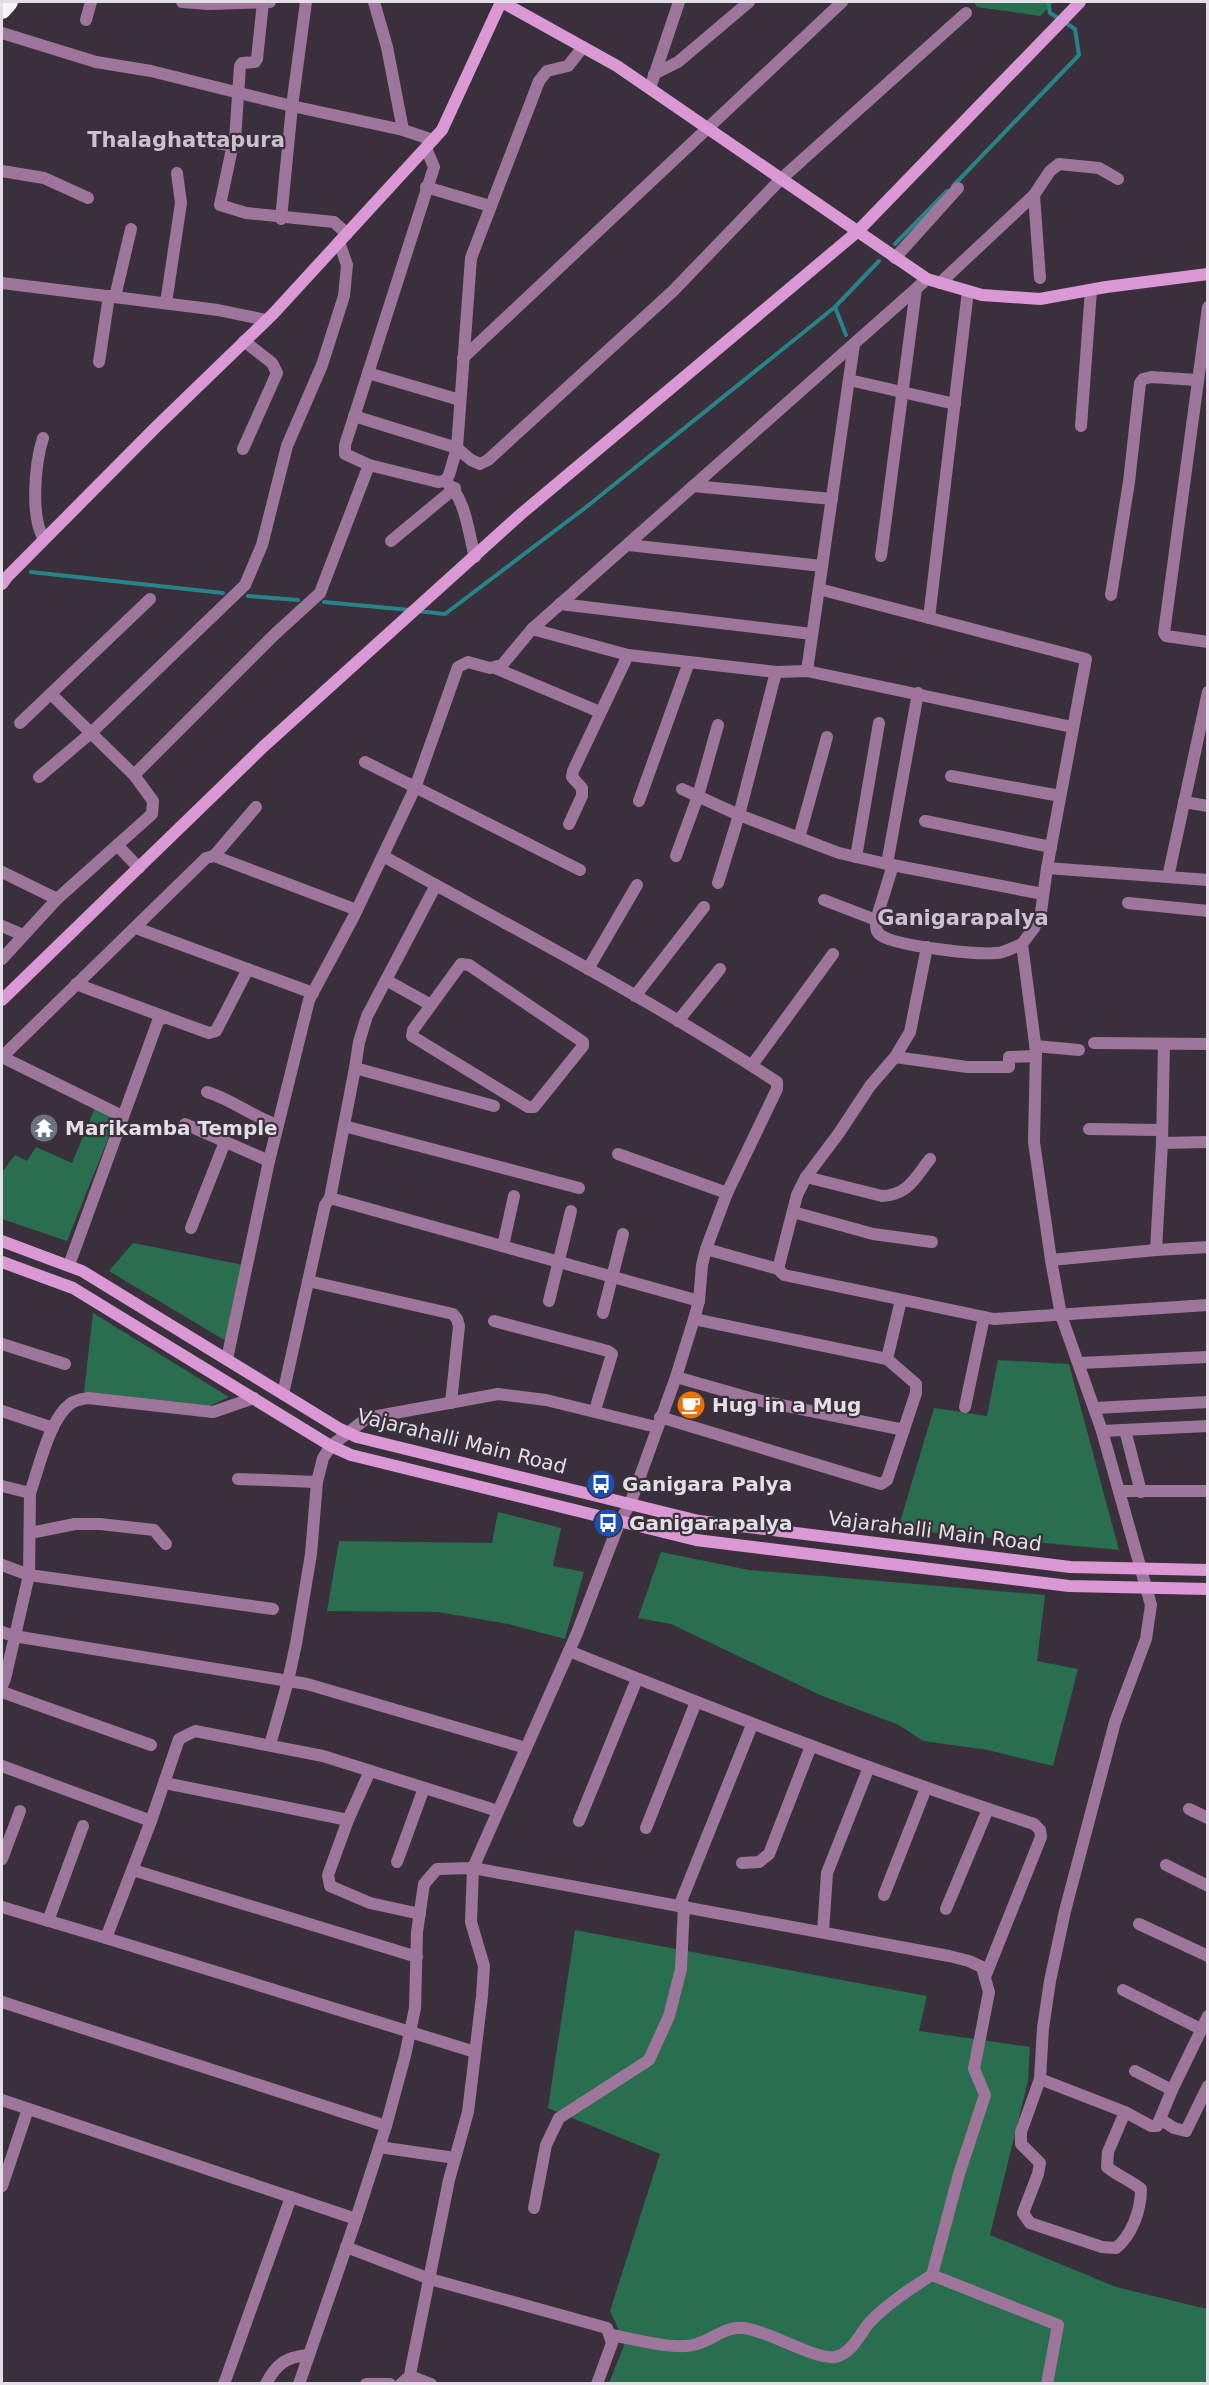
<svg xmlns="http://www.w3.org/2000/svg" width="1209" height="2385" font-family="'DejaVu Sans',sans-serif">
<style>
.green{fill:#286e4f}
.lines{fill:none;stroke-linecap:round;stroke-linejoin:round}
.stream{stroke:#29848a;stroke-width:4}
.street{stroke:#9e759b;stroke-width:12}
.secondary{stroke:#da98d5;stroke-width:12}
.highway{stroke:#f5f5f5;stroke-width:18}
.labels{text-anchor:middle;stroke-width:4.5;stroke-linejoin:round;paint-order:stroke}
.poi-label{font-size:20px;font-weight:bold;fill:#e4dee6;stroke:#3a303c;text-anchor:start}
.street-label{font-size:20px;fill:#e4dee6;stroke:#3a303c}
.neighbourhood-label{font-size:21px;font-weight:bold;fill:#cdc1d0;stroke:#3a303c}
</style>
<rect width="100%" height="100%" fill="#3a303c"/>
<g class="green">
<polygon points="974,2 1054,2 1040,16 977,7"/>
<polygon points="95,1108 116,1119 67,1241 2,1219 2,1172 15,1155 27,1161 36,1147 72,1163"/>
<polygon points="133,1243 243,1265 226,1341 109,1271"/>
<polygon points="93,1313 229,1397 207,1407 84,1392"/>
<polygon points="998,1360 1069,1364 1119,1550 898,1529 934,1408 987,1416"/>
<polygon points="498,1512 561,1528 553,1566 584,1572 565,1639 508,1624 438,1612 327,1611 339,1541 492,1543"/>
<polygon points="661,1552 749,1570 1045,1595 1037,1661 1078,1669 1053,1766 988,1750 923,1741 899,1725 820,1695 671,1624 638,1618"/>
<polygon points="575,1930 927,1996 919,2031 1030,2047 1028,2081 990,2235 1116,2287 1207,2309 1207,2383 609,2383 625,2343 610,2311 660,2154 548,2108"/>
</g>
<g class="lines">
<g class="stream">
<polyline points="953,186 1079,55 1075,29 1050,13 1048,2"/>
<polyline points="895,244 947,191"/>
<polyline points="835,307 846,335"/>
<polyline points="31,572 223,593"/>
<polyline points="248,596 298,600"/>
<polyline points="324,602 410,610"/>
<polyline points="417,611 445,614 585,508 835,307 879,261"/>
</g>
<g class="street">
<polyline points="182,2 209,4 270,2"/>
<polyline points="374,2 387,47 403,130"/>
<polyline points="86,20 91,2"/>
<polyline points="2,33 96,62 151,71 292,106 403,130 433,140"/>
<polyline points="654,74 678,62 749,2"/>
<polyline points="650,88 679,2"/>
<polyline points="203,141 229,145 235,140 240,66 242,63 255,62 257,59 263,2"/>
<polyline points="233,144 220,205 246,213 334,222 347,234"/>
<path d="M 426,148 L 434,167 L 345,445 L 345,454 L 369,465 L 438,482 L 445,481 C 466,497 468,532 475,557"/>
<polyline points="2,171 44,178 88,198"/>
<polyline points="426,187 490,206"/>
<polyline points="1034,195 1040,278"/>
<polyline points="281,219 292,106 306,2"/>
<polyline points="895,258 958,188"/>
<polyline points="2,283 218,310 266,320"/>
<polyline points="940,283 1034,195 1050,171 1059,164 1099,168 1118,179"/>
<polyline points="115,297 131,229"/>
<polyline points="166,303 181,203 177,173"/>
<polyline points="1208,307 1164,633 1166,636 1208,642"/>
<polyline points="463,358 842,2"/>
<polyline points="99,362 109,296"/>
<polyline points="368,373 460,400"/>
<polyline points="849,380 955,404"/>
<polyline points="354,416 457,448 471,460 480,464 488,460 673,291 780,180 966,13"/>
<polyline points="1081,426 1091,290"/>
<path d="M 43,438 C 35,463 30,517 44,539"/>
<polyline points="243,449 277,373 272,363 244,341"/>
<polyline points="445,481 449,475 457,448 471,258 539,81 547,71 568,66 583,47"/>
<polyline points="693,486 832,499"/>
<polyline points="391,541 455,488"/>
<polyline points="628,545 822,566"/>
<polyline points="881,556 916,289"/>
<polyline points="819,589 1086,659 1047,868 1041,912 1034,928 1022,944 1036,1051 1034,1142 1051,1260 1061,1315 1102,1431 1151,1605 1146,1639 1115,1722 1065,1911 1050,1981 1043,2028 1040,2079 1125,2112 1151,2126 1157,2126 1172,2090 1208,2016"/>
<polyline points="1111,595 1129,482 1140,383 1143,379 1151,377 1197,380"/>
<polyline points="560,604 812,634"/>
<polyline points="929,618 968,291"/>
<polyline points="532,629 628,655 776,672 807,671 1072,727"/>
<polyline points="495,668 600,712"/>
<polyline points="807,671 854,344"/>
<polyline points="918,693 887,864 1043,894"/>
<polyline points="51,694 134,775 274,635 320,593 369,465"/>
<polyline points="20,723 150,599"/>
<polyline points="365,762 580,870"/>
<polyline points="951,776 1060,796"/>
<polyline points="39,777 92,732 245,585 262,545 287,446 322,365 344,296 347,265 339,242"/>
<polyline points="682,789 739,815 839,853 887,864"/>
<polyline points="639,801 689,662"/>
<polyline points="1184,802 1208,806"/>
<polyline points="925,821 1051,847"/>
<polyline points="569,824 582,796 582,788 572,777 573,771 628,655"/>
<polyline points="799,838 827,737"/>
<polyline points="117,845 139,868"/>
<polyline points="214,856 256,807"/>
<path d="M 383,856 C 515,929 650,999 777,1082 L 777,1089 L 727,1193 L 706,1249 L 702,1265 L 699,1301 L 694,1319 L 676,1377 L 630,1504 L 620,1521 L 577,1633 L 473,1868 L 949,1956 L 969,1961 L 982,1967 L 989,1992 L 974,2069 L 985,2095 L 959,2174 L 932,2275 L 1058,2325 L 1047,2384"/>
<polyline points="676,856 698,796 718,725"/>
<polyline points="856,857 879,723"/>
<path d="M 893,865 L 876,920 C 876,927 875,932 882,936 C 898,946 976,955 996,953 C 1004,953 1014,947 1022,944"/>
<polyline points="1047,868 1208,880"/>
<polyline points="2,872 57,899"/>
<polyline points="1168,877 1208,692"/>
<polyline points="718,883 739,815 776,672"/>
<polyline points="824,900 876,920"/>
<polyline points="1128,903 1208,911"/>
<polyline points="2,926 23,935"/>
<polyline points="136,928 313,993"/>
<polyline points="927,947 910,1032 895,1057 870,1086 839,1133 806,1177 797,1195 778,1269 784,1275 994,1319 1208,1305"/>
<polyline points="2,959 57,899 152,814 153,801 134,775"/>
<polygon points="461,964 469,965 583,1042 583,1046 534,1107 528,1107 412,1036 413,1030"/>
<polyline points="588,969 637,885"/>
<polyline points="386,980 431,1005"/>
<polyline points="76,984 165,1017"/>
<polyline points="635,996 704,907"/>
<polyline points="678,1021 720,969"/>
<polyline points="1094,1043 1208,1044"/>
<polyline points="1035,1046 1079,1050"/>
<polyline points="2,1057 206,858 214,856 357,910"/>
<polyline points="2,1057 122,1116"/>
<polyline points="895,1057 967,1067 1009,1067 1009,1057 1036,1056"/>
<polyline points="752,1065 833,954"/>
<polyline points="355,1068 359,1042 367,1016 436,885"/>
<path d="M 207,1092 C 233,1100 253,1117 278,1125"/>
<polyline points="185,1124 269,1161"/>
<polyline points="344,1126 579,1188"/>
<polyline points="1089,1129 1162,1130"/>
<polyline points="1208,1142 1162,1143 1156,1250 1208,1247"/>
<polyline points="1162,1143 1164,1044"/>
<polyline points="618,1154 727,1193"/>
<path d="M 806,1177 L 882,1196 C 908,1195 915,1178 930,1159"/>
<polyline points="330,1198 355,1068 494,1106"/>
<polyline points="793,1212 873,1234 932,1242"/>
<polyline points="191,1228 225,1142"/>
<polyline points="503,1246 514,1196"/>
<polyline points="706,1249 778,1269"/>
<polyline points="1051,1260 1156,1250"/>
<polyline points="69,1265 158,1021 165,1017 209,1033 216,1031 248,969"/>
<polyline points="308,1281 453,1314 457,1319 459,1326 451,1403"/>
<polyline points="549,1301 571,1211"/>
<polyline points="603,1313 623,1234"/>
<polyline points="694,1319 887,1359"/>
<polyline points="494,1321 608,1351 612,1354 595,1410"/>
<polyline points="2,1344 65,1364"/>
<polyline points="227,1359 269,1161 309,1000 353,918 415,788 458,667 468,662 490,668 502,665 532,629 927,279"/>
<polyline points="1080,1363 1208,1357"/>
<polyline points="676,1377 757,1400 904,1430"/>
<polyline points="283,1394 325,1205 330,1198 699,1301"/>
<polyline points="965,1407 984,1317"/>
<polyline points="1095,1408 1208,1402"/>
<polyline points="2,1411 53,1428"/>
<polyline points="660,1417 881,1484 887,1480 916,1393 916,1384 887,1359 901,1300"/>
<polyline points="1125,1430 1141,1492"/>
<polyline points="1102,1431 1208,1426"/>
<polyline points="238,1479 317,1482"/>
<polyline points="2,1486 30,1493 29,1575 5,1679 2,1686"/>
<polyline points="1119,1491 1208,1491"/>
<path d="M 30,1493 C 39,1468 49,1420 70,1404 C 75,1400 82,1399 88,1398 L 213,1412 L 254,1398"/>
<polyline points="30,1533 75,1524 100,1524 154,1530 166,1544"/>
<polyline points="2,1565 29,1575 273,1609"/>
<polyline points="2,1632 14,1636 307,1684 526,1748"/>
<path d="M 569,1651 C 723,1713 877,1773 1034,1824 L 1040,1830 L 1041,1837 L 985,1977"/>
<polyline points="2,1692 151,1745"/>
<polyline points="270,1745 288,1681 296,1644 311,1554 317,1482 323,1458 331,1446 367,1418 498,1394 546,1400 656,1427"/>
<polyline points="2,1766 151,1821"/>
<polyline points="165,1783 348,1820 370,1771"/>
<polyline points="1189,1809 1208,1818"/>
<polyline points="348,1820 328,1875 330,1886 370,1903 420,1914"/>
<polyline points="579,1821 637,1679"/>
<polyline points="646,1828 696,1702"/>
<polyline points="2,1859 20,1811"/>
<polyline points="397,1862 424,1788"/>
<polyline points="742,1863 759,1862 769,1854 811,1746"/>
<polyline points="1166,1865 1208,1886"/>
<polyline points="133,1870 417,1957"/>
<polyline points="884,1895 926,1788"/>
<polyline points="680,1904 752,1725"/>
<polyline points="2,1907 106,1938 151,1821 179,1739 195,1731 323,1756 498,1811"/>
<polyline points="946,1909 988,1809"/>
<polyline points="48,1921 83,1826"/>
<polyline points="1139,1924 1208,1956"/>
<polyline points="823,1932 827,1873 869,1767"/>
<polyline points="106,1938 475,2052"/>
<polyline points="1123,1990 1201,2029"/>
<polyline points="2,2002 386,2126"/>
<polyline points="1135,2071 1172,2090"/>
<path d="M 1040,2079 L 1021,2132 L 1021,2144 L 1040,2163 L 1038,2174 L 1023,2213 L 1030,2223 L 1102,2247 L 1116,2248 C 1132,2235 1141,2210 1141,2189 C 1130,2180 1118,2176 1107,2167 L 1108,2152 L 1125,2112"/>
<polyline points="2,2100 356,2219 386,2126 405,2056 415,2008 417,1932 424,1884 437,1869 473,1868 471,1922 484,1966 482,1996 468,2112 449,2180 411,2369 410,2376 431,2384"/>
<polyline points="1160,2119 1174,2128 1186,2131 1208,2086"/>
<polyline points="379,2147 455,2158"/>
<polyline points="2,2186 28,2109"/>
<polyline points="534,2208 546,2145 559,2118 649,2060 669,2016 681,1969 684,1905"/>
<polyline points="346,2247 430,2279 607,2328 612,2343 597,2384"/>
<path d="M 611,2335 C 634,2339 675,2351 697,2344 C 714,2339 725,2326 744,2328 C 769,2331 815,2360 835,2357 C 852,2354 860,2333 870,2322 C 887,2304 911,2288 932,2275"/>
<polyline points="224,2384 291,2197"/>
<path d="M 266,2384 C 276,2364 286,2357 308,2355"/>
<polyline points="299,2384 356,2219"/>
<polyline points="366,2384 390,2384"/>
<polyline points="401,2384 410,2376"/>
</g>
<g class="secondary">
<polyline points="502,2 617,66 927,279 982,295 1040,299 1106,287 1208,274"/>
<polyline points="2,584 7,577 155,428 273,314 442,130 501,2"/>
<polyline points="2,1000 263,747 521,514 857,232 1080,2"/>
<polyline points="2,1241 82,1271 340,1429 357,1437 699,1521 1070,1567 1208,1570"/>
<polyline points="2,1262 73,1288 331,1446 351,1455 696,1540 1069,1586 1208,1589"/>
</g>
<polyline class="highway" points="2,10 9,2"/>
</g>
<defs>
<g id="temple-disc" transform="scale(1.5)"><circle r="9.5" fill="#6b7280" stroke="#3a303c"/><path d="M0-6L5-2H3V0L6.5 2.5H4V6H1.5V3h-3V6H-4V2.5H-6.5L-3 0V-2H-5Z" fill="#fff"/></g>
<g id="cafe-disc" transform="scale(1.5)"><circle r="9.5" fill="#e8710a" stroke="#3a303c"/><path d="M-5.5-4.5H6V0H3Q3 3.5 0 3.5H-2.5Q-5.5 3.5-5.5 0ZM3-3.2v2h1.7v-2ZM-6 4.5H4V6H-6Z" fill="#fff"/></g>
<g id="bus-disc" transform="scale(1.5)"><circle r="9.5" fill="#1a4fb4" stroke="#3a303c"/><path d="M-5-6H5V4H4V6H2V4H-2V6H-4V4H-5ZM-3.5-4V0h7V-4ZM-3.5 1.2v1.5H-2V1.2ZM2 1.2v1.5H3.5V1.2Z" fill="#fff"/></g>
</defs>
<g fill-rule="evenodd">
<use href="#temple-disc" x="44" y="1128"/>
<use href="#cafe-disc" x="691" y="1405"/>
<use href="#bus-disc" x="601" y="1484"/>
<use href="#bus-disc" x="608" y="1523"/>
</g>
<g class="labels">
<g class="poi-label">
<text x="65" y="1135">Marikamba Temple</text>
<text x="712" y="1412">Hug in a Mug</text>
<text x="622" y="1491">Ganigara Palya</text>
<text x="629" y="1530">Ganigarapalya</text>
</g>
<g class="street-label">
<text transform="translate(462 1441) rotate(14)" y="7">Vajarahalli Main Road</text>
<text transform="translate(935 1531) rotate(7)" y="7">Vajarahalli Main Road</text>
</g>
<g class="neighbourhood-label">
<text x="186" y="147">Thalaghattapura</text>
<text x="963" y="925">Ganigarapalya</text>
</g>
</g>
<rect width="1209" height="2385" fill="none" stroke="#e4dee6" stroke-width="6"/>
</svg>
